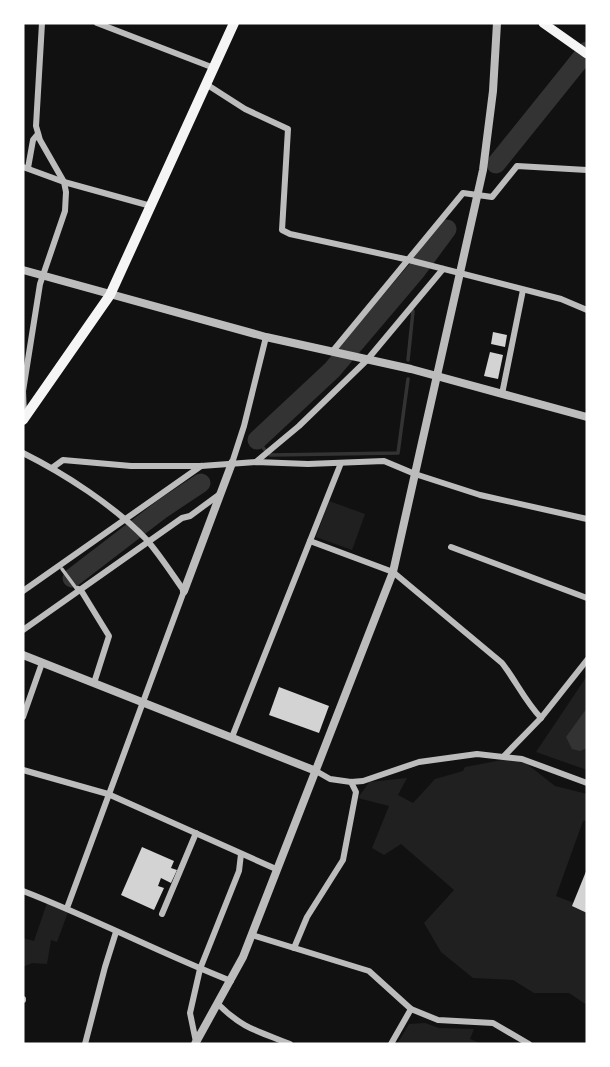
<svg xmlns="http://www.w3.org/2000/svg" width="610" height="1067" font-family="'Fira Sans Condensed',sans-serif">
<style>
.green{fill:#202020}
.water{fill:#333}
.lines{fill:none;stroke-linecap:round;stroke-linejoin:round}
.stream{stroke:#333;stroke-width:3.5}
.river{stroke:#333;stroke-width:19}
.building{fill:#d3d3d3}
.service{stroke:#bcbcbc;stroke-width:3.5}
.minor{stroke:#bcbcbc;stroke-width:6}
.tertiary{stroke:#bcbcbc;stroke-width:8}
.secondary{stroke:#f5f5f5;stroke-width:9}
.primary{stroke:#f5f5f5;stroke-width:10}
</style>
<rect width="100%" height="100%" fill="#111"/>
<g class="green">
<polygon points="329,501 365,514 352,550 316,537"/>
<polygon points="587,676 587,770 536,752"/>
<polygon points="518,757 555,786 587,794 587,820 583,821 556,896 587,908 587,1005 569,993 534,993 513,980 473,978 441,952 424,923 454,890 401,844 384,855 372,848 389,806 358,798 369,782 407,778 398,795 413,803 435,779 463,771 465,767"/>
<polygon points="47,903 68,912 57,942 51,940 47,964 32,963 23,967 23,938 34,941"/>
<polygon points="425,1023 439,1028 474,1029 470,1039 482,1044 397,1044 409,1024"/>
</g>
<polygon class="water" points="587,708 587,748 580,751 572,749 566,737"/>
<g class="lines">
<g class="stream">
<polyline points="408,360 413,311"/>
<polyline points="257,440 265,450"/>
<polyline points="270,455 398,453 408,379"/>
</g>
<g class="river">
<polyline points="496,164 587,51"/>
<polyline points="257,440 332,370 416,271 447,229"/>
<polyline points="72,578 162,509 201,483"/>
</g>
</g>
<g class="building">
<polygon points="493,332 507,335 505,347 491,344"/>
<polygon points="490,352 503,355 498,379 484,376"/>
<polygon points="279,687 329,706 319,733 269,715"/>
<polygon points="142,847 174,861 171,868 177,870 171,883 161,878 158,886 164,888 154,910 121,895"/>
<polygon points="587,869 587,913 572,906"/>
</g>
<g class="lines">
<polyline class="service" points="62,569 76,588"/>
<g class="minor">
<polyline points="97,23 214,68"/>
<polyline points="206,84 245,109 288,129 282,230 290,234 405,259 561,299 587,310"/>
<polyline points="23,167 64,182 151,206"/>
<polyline points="28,168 33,140 38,134"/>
<polyline points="332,352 463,193 492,197 517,166 587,170"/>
<polyline points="502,394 523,290"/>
<polyline points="24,416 23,391 40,284 65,211 66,192 64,182 40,140 36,126 42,23"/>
<path d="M 23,453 C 65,474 113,505 146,539 C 160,555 172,574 184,591 L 67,908"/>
<polyline points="257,461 299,426 367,360 443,269"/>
<polyline points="232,463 244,426 266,337"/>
<polyline points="52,468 63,460 131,466 201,466 256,462 308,464 384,461 415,474 480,495 587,519"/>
<path d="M 310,541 L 393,572 L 502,663 C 516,681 525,701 541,718"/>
<polyline points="451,547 587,598"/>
<polyline points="78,589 82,592 109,636 94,683"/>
<polyline points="23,591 201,466"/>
<polyline points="23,630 182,518 190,516 220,494"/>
<polyline points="23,717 42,663"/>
<polyline points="232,737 341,463"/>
<polyline points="504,756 541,718 587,660"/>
<polyline points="23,770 108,794 276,869"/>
<polyline points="316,771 330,779 351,782 363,781 419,762 477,754 522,759 587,783"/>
<path d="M 23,891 C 93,918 160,953 231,981"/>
<polyline points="162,914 196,833"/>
<polyline points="252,935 369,971 411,1009 438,1020 493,1023 529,1044"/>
<polyline points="294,948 307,917 343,860 356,792 351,782"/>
<polyline points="23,999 23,1000"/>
<path d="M 218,1004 C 243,1029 258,1031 290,1044"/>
<polyline points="196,1042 190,1013 200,969 239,871 241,854"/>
<polyline points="85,1044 105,967 116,932"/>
<polyline points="391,1044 411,1009"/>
</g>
<g class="tertiary">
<polyline points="23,270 266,337 411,369 587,417"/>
<polyline points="184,591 232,463"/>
<polyline points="23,655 316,771"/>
<polyline points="195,1044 243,957 393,572 483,170 493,91 497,23"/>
</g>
<polyline class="secondary" points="543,23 587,54"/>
<polyline class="primary" points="23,420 110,295 234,23"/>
</g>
<rect width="610" height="1067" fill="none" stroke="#ffffff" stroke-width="49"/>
</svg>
